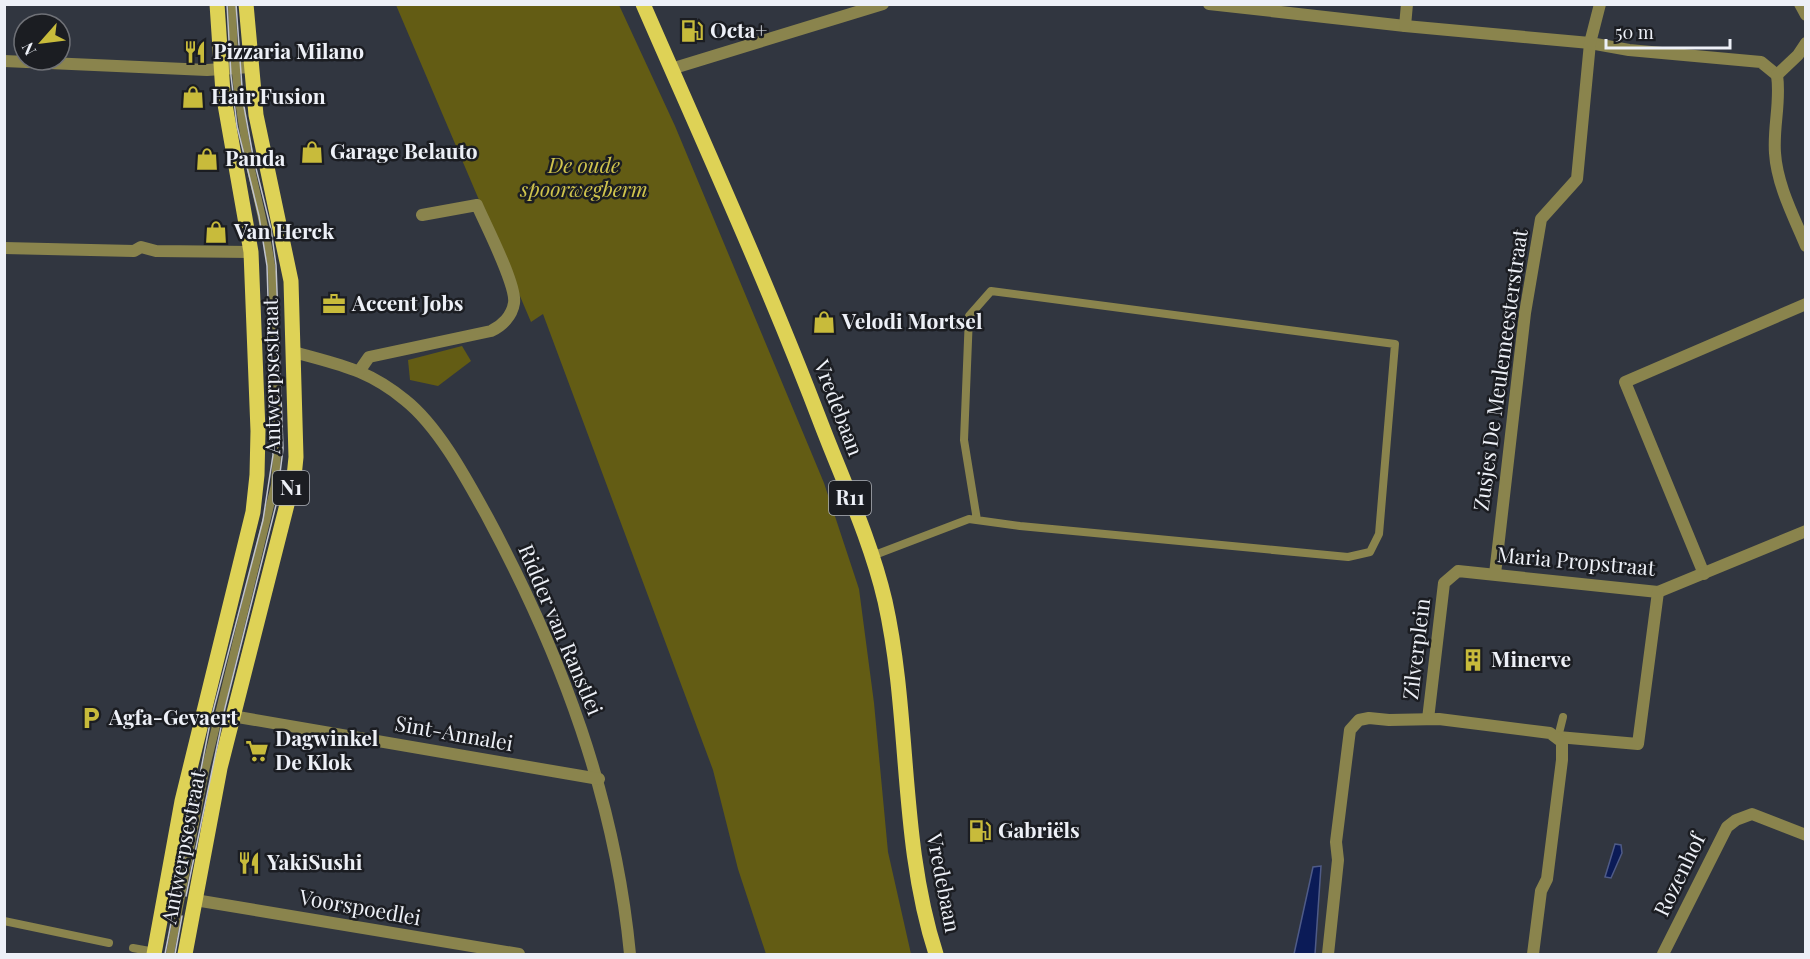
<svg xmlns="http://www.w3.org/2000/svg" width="1810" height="959" font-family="'Playfair Display',serif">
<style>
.green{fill:#635c14}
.water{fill:#0b1b57;stroke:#4f5b87;stroke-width:1.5}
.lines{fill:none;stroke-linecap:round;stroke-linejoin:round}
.lane{stroke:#8a844d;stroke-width:8}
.street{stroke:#8a844d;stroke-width:12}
.primary{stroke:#ded256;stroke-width:15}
.tram{stroke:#c1c4cc;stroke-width:1.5}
.labels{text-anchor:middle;stroke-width:5;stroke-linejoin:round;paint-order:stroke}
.shield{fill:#1b1d22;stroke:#aeb1b7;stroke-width:1.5}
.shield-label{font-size:20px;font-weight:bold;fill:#edf0f7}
.poi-label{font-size:21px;font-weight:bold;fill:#edf0f7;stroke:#1b1d22;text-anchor:start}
.park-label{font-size:21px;font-style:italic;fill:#d0c44d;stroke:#1b1d22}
.street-label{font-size:21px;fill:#edf0f7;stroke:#1b1d22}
</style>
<rect width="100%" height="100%" fill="#313640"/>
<g class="green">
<polygon points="396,5 619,5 675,126 824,483 859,589 874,703 888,852 911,954 766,954 738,869 713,770 543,314 531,322"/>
<polygon points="462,346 471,361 438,386 410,380 408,360"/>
</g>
<g class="water">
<polygon points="1615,844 1621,845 1622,853 1611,878 1605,877"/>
<polygon points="1321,866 1315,954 1294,954 1313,867"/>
</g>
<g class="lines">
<g class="lane">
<polyline points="872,556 969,519 1020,526 1348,557 1370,552 1379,534 1395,344 991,291 969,316 964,440 977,520"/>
<polyline points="1558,737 1563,717"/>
<polyline points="4,921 109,943"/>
<polyline points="133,948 155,952"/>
<path d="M 170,954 L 205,771 L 275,485 L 278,438 L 272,272 C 267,232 256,195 248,155 C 238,105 233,55 232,4"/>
</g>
<g class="street">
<polyline points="1209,4 1405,26 1590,43 1629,50 1761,62 1777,75"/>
<polyline points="1800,4 1806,15"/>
<polyline points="1405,26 1407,4"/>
<polyline points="4,61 207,70 250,67"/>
<polyline points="671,69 883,4"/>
<path d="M 1777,75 C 1781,102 1773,126 1775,153 C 1777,185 1794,217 1806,246"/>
<polyline points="1777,75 1798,55 1806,43"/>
<polyline points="4,248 134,251 141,247 156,251 251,252"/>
<path d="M 294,352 C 340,365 367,369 405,400 C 439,427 467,480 488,518 C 562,656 615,798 630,954"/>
<path d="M 360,370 L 369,357 L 491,331 C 502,326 512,316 514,303 C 517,285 485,224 477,205 L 422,215"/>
<polyline points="1495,574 1525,313 1541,219 1577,179 1590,43 1600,4"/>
<polyline points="1704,574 1625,382 1806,304"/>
<polyline points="232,716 599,779"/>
<polyline points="1428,719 1444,583 1458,571 1658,592 1806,531"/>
<polyline points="1558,737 1638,744 1658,592"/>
<polyline points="195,900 519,954"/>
<polyline points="1328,954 1338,860 1336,842 1350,730 1359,720 1369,718 1389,720 1439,719 1550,733 1562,742 1562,760 1547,879 1541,891 1533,954"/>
<polyline points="1663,954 1727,827 1736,820 1752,814 1806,835"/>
</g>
<g class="primary">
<path d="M 643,4 C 704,144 768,284 822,426 C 844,483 871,541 885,601 C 911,718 899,840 936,954"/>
<polyline points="154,954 182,801 253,512 257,475 258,431 251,252 223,93 217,4"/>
<polyline points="185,954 220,768 294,477 296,457 291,281 256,115 246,4"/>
</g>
<g class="tram">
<polyline points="186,896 225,708 276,505 283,449 276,265 271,229 253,156 243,101 236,4"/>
<polyline points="165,954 210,723 263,520 273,455 267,266 259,216 237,126 231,76 227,4"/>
<polyline points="175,954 182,916"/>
</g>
</g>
<defs>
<g id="fuel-bare" transform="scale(1.8)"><path d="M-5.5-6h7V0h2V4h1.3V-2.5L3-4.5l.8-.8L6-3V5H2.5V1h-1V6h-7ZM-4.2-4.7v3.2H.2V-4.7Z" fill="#c8bb3b" stroke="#1b1d22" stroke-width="2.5" paint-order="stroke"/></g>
<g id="restaurant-bare" transform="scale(1.8)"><path d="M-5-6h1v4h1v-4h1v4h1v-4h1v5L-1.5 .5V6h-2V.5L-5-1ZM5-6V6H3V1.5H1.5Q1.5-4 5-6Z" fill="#c8bb3b" stroke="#1b1d22" stroke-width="2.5" paint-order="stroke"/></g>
<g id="shop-bare" transform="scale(1.8)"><path d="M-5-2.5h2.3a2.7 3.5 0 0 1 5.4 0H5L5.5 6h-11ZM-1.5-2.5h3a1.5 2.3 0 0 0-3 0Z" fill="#c8bb3b" stroke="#1b1d22" stroke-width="2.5" paint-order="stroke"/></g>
<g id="office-bare" transform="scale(1.8)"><path d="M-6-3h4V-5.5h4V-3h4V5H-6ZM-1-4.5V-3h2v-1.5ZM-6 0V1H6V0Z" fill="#c8bb3b" stroke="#1b1d22" stroke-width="2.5" paint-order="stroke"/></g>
<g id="building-bare" transform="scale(1.8)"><path d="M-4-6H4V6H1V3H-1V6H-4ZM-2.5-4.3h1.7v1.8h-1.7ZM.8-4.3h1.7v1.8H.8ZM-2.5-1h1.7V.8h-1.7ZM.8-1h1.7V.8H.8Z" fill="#c8bb3b" stroke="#1b1d22" stroke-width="2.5" paint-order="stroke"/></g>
<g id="parking-bare" transform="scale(1.8)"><path d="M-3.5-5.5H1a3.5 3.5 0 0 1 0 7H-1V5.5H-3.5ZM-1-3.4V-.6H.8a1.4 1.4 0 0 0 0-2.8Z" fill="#c8bb3b" stroke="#1b1d22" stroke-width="2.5" paint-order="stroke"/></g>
<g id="supermarket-bare" transform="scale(1.8)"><path d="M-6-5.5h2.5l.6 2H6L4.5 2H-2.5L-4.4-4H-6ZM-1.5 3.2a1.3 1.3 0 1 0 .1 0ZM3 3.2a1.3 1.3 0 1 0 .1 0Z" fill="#c8bb3b" stroke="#1b1d22" stroke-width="2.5" paint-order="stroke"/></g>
</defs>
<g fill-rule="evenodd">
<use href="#fuel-bare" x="692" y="31"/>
<use href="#restaurant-bare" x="195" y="52"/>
<use href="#shop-bare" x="193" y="97"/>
<use href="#shop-bare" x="312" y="152"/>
<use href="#shop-bare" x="207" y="159"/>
<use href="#shop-bare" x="216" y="232"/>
<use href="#office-bare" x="334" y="304"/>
<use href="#shop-bare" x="824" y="322"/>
<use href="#building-bare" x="1473" y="660"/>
<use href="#parking-bare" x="91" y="718"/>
<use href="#supermarket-bare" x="257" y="751"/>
<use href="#fuel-bare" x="980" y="831"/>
<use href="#restaurant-bare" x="249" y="863"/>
</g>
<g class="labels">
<g class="shield">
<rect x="273" y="471" width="36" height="34" rx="4.5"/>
<rect x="829" y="481" width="42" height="34" rx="4.5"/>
</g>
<g class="shield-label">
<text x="291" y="495">N1</text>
<text x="850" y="505">R11</text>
</g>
<g class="poi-label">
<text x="710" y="38">Octa+</text>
<text x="213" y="59">Pizzaria Milano</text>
<text x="211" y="104">Hair Fusion</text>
<text x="330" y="159">Garage Belauto</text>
<text x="225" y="166">Panda</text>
<text x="234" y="239">Van Herck</text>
<text x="352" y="311">Accent Jobs</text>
<text x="842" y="329">Velodi Mortsel</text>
<text x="1491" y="667">Minerve</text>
<text x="109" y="725">Agfa-Gevaert</text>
<text x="275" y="746">Dagwinkel<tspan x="275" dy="24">De Klok</tspan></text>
<text x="998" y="838">Gabriëls</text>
<text x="267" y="870">YakiSushi</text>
</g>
<g class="park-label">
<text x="584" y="173">De oude<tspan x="584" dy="24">spoorwegberm</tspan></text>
</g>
<g class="street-label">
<text transform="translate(1501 370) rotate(-82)" y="7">Zusjes De Meulemeesterstraat</text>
<text transform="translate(272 376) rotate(-91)" y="7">Antwerpsestraat</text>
<text transform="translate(838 408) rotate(69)" y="7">Vredebaan</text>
<text transform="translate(1576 562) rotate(5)" y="7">Maria Propstraat</text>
<text transform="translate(560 630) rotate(67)" y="7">Ridder van Ranstlei</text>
<text transform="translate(1417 649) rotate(-83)" y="7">Zilverplein</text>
<text transform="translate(454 734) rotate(10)" y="7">Sint-Annalei</text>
<text transform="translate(184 847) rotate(-79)" y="7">Antwerpsestraat</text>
<text transform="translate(1680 875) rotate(-64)" y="7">Rozenhof</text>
<text transform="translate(943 883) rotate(79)" y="7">Vredebaan</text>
<text transform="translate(360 908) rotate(10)" y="7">Voorspoedlei</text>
</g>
</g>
<rect width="1810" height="959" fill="none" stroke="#edf0f7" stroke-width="12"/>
<g transform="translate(42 42) rotate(242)"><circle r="28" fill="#1b1d22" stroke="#6f7177" stroke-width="1.5"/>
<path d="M0-4.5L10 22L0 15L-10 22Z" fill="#c8bb3b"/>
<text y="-9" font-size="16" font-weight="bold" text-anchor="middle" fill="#edf0f7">N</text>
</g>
<path d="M1606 39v9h124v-9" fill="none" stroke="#edf0f7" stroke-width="3"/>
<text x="1615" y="39" font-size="18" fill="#edf0f7" stroke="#1b1d22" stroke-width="4.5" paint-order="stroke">50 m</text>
</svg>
